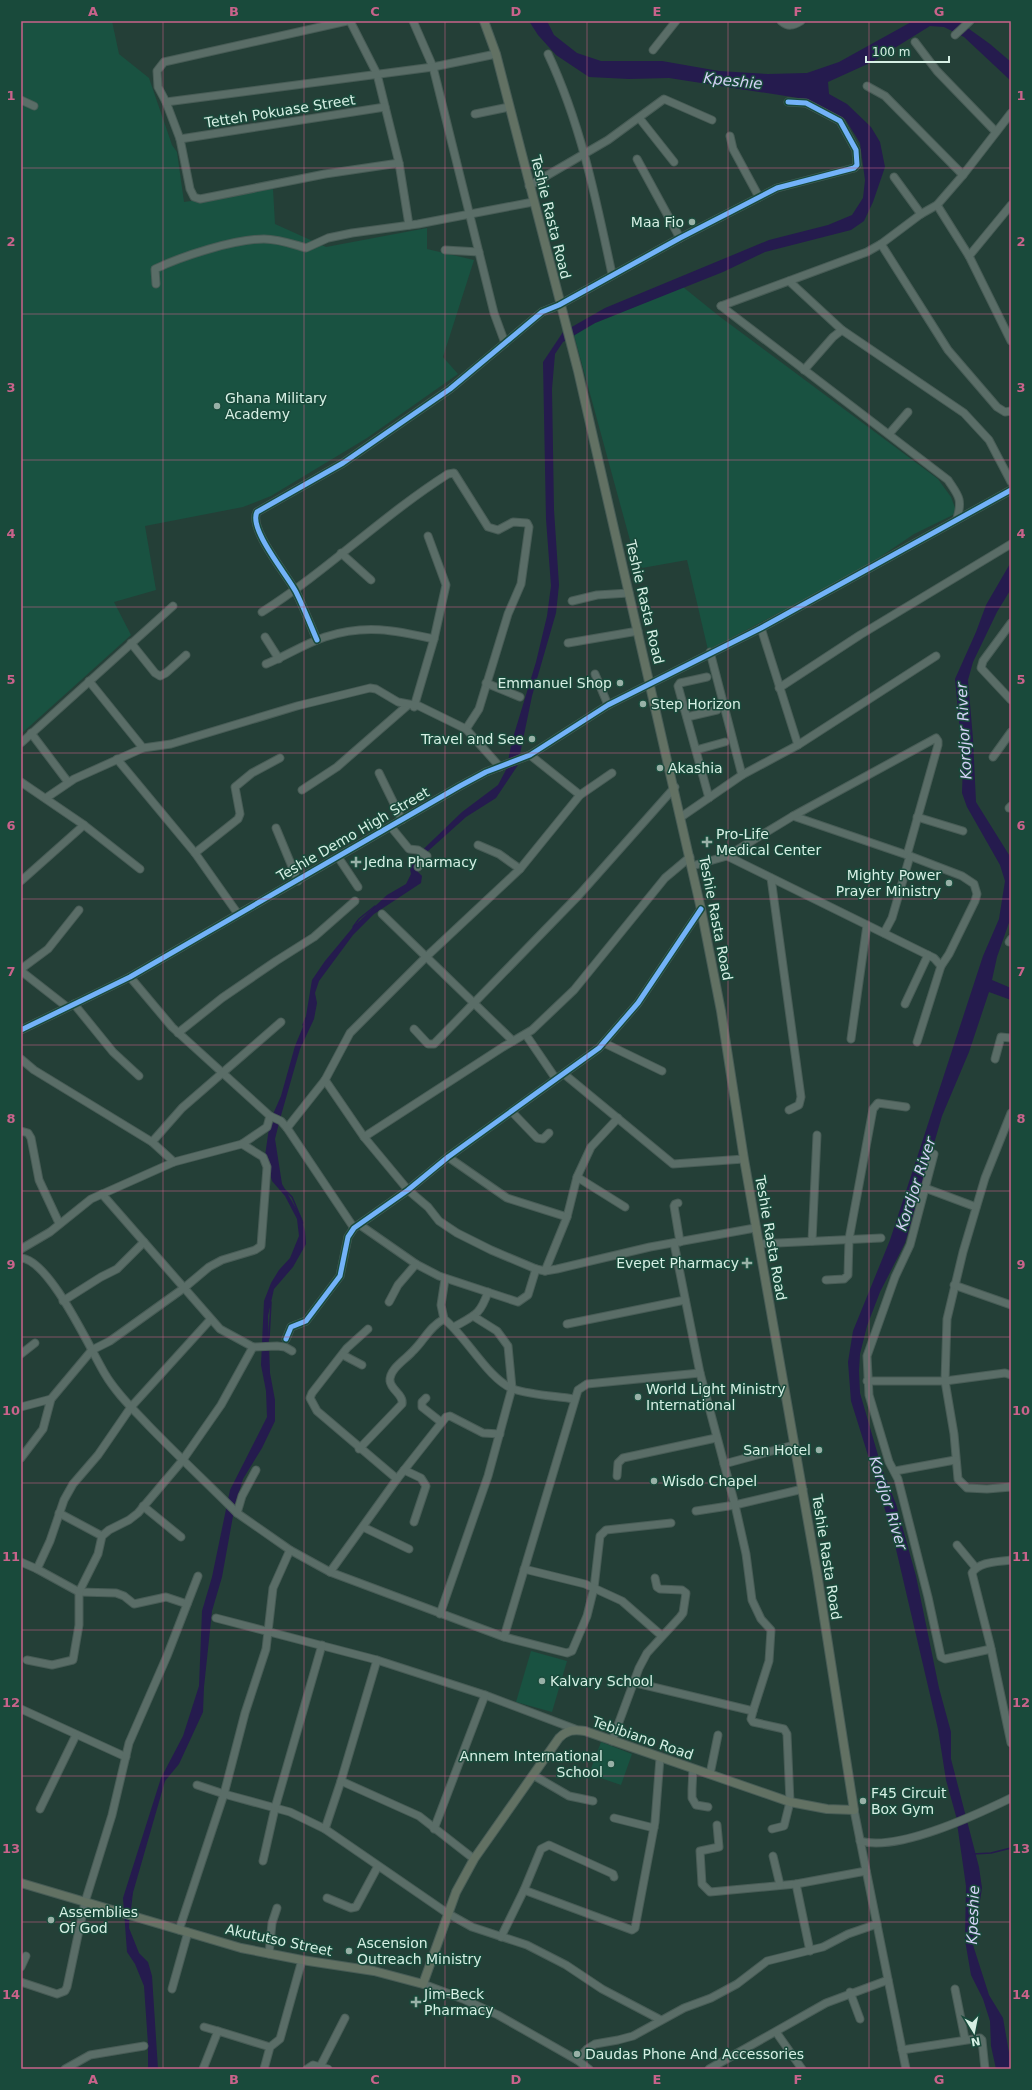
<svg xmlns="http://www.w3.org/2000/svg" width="1032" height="2090" font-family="'DejaVu Sans',sans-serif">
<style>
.built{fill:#195241}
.water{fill:#251b4e}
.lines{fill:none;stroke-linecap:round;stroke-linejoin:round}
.stream{stroke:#251b4e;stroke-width:1.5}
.minor-casing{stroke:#485c56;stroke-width:9}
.major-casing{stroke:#485c56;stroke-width:10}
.minor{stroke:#5a6d67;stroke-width:7}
.major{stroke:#627163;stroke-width:8}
.cycleway-casing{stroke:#194a3b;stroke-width:8}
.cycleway{stroke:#73b2f8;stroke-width:5}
.grid{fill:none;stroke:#c9638b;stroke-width:1;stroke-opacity:0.55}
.poi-dot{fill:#98b1a7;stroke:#194a3b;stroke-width:1.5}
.labels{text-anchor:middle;stroke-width:3;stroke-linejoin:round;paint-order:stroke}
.street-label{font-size:14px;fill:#d6efe4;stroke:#194a3b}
.poi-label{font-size:14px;fill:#d6efe4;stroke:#194a3b;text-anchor:start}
.water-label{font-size:15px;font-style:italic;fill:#d4d1f6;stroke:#194a3b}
.neatline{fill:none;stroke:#c9638b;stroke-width:1.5}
.grid-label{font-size:13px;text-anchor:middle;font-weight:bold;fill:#c9638b}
</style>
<rect width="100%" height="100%" fill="#243f37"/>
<g class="built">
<polygon points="21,21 112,21 119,54 149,78 172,145 177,152 184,202 273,189 275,224 326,247 427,228 427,249 474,260 443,357 458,374 367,438 271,496 243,507 145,526 156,590 114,602 131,635 21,734"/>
<polygon points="683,287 719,316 938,479 951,497 957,513 914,534 861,570 708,650 687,560 642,568 641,566 637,566 574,335 595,323"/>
<polygon points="531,1651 567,1661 552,1712 516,1702"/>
<polygon points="601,1742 632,1754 621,1785 589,1774"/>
</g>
<g class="water">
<polygon points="529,21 547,21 554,35 577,53 601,61 662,61 719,71 768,74 807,73 839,62 913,21 958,21 990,44 1011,62 1011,81 964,37 944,27 930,26 872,62 828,82 829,94 847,104 871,127 880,142 885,167 873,202 864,221 851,230 765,252 723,272 595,323 563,342 555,354 552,389 554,510 559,585 556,613 532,696 519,759 508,761 512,741 536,662 547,616 551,586 546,519 543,362 563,332 605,308 769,240 828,225 852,215 863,198 865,180 860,143 845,119 805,99 669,78 629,79 589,77 556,55 538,35"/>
<polygon points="1011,562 1011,589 997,612 973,662 968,680 973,739 976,802 1011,858 1011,917 997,957 992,980 1011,988 1011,1000 989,992 969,1052 942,1116 905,1243 880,1292 867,1326 860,1354 859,1371 860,1393 882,1469 896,1504 916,1576 939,1688 951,1732 951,1759 979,1867 982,1888 973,1945 989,1995 1003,2018 1011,2064 1011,2069 996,2069 991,2046 990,2021 983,1999 971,1975 965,1940 966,1886 956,1816 946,1780 938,1729 892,1532 851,1401 848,1362 853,1331 890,1240 983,956 999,919 1005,881 1000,865 967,807 962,793 963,763 955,679 976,632 986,605"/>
<polygon points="518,765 496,798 466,817 427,852 417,864 418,872 422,876 421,883 374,914 353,935 319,981 315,993 317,1003 314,1019 300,1049 280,1119 275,1139 282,1184 301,1217 305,1231 306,1244 293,1267 274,1289 268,1316 270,1373 275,1400 275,1421 262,1448 243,1479 235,1505 222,1577 212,1611 204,1687 203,1712 179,1764 165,1781 130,1903 129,1928 139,1953 148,1962 152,1976 158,2069 148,2069 148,2044 144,1986 135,1964 127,1952 123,1898 161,1778 183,1736 199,1686 202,1611 212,1577 230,1490 267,1417 266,1391 261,1365 264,1301 271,1283 279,1270 290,1258 299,1236 297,1219 285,1196 272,1181 265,1156 270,1121 281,1096 295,1046 305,1022 312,980 325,961 354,926 387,895 406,884 411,874 409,863 462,812 498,785 507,768"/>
</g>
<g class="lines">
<g class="stream">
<polyline points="353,927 359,919 375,906"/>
<polyline points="303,1025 306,1018"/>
<polyline points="285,1190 292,1197 303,1223"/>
<polyline points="269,1338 271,1302"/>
<polyline points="973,1854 991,1853 1011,1848"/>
<polyline points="130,1912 132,1894"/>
</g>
<g class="minor-casing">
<g id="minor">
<polyline points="347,21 164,62 157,71 158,87 166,102 180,139 190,189 194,197 200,199 325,174 399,163"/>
<polyline points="350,21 377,74 399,163 409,225"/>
<polyline points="413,21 433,67 494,313 505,343"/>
<path d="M 781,21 C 788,27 793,26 801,21"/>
<polyline points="955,35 970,21"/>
<polyline points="915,42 937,71 996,132"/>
<polyline points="653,50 676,21"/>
<path d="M 548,54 C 581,124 596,199 612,274"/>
<polyline points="867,86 885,96 963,175"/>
<polyline points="21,100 34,106"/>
<polyline points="166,102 433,67 496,54"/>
<polyline points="475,114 509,107"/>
<polyline points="640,119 674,162"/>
<polyline points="730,136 733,149 759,197"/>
<polyline points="180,139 385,107"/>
<polyline points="637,159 680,238"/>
<polyline points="894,177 921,214"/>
<polyline points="529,186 608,140 664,99 712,120"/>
<polyline points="937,205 969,256 1011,341"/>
<polyline points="881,244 948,350 997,407 1005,412 1011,411"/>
<polyline points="445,250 479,252"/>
<polyline points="969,256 1011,205"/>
<polyline points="789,281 842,330"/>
<path d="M 156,284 L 155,269 C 182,256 235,239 264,239 C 279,239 292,244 306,248 L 328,238 L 352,233 L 418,224 L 533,202"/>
<polyline points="721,306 867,252 881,244 921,214 937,205 963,175 1011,113"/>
<path d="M 721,306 L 948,480 C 958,495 963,499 957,518"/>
<polyline points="804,370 833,337 842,330 964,413 989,440 1011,482"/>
<polyline points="889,434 908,412"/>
<polyline points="341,553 371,580"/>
<polyline points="572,601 597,595 629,593"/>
<path d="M 262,612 C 327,571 382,516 448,474 L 454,473 L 488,527 L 498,530 L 513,522 L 527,523 L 529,527 L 521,584 L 508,614 L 479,709 L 466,729"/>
<polyline points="1011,623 983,661 981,668 1011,700"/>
<polyline points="761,628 798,745"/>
<polyline points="265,637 279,659"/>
<path d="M 317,640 C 310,624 304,608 296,592 C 288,576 248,529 257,512 L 343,463 L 450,389 L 542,312 L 559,305 L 680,238 L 777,188 L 854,168 L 857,165 L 856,150 L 840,121 L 806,103 L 788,102"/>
<polyline points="131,643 155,673 160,676 166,673 186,655"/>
<polyline points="568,643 638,631"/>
<polyline points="710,652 742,775"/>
<path d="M 266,664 C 286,656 304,644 325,637 C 365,624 394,630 434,639"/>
<polyline points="595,674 608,705"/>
<polyline points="707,677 680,683 678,686 709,798"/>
<polyline points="89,681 143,748"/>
<polyline points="486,683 520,697"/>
<polyline points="779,688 860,635 1011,544"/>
<polyline points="414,707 434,639 446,585 428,536"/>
<polyline points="687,717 717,710"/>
<polyline points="31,733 68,782"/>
<polyline points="21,743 173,606"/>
<polyline points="696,750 725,742"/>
<polyline points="530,755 580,795"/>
<polyline points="993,757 1011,732"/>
<polyline points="117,759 195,853 238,914"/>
<polyline points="379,773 402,820"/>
<polyline points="21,782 84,825 140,869"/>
<polyline points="302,790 337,767 408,705"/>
<polyline points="46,798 74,779 143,748 171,744 297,706 370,688 376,689 398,702 419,706 466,729 500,767"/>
<polyline points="1009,808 1011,806"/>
<polyline points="793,816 910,856 962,876 974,884 977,894 975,901 949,954 941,966"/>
<polyline points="681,817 742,775 798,745 936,656"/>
<polyline points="917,817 963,831"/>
<polyline points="391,827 409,849 418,850 427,856 418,867"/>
<polyline points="276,828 298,881"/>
<polyline points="478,845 499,854 520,869"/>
<polyline points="195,853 238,819 240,814 235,787 252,773 280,758"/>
<polyline points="727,856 934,958 941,966 917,1042"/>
<polyline points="338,857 358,887"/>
<polyline points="692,866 727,856 793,816 936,738 938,741 938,745 907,855"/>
<polyline points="771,878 801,1097 799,1105 789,1110"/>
<polyline points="21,881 84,825"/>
<polyline points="382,914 513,1041"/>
<polyline points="884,933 892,918 910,856"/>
<polyline points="1009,942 1011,939"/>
<polyline points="21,969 48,949 79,910"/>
<polyline points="21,971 67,1007"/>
<polyline points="130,977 172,1027 270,1116 281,1121 287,1128"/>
<polyline points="74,1004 113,1052 139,1076"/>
<polyline points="905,1004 928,955"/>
<polyline points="414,1029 428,1044 434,1044 579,895 675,787"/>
<polyline points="21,1030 130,977 460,786 486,772 530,755 608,705 761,628 1011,490"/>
<polyline points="178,1033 222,998 276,961 314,937 355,901"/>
<polyline points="526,1035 556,1079"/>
<polyline points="851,1039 867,925"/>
<polyline points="604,1043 662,1071"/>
<polyline points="21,1059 34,1070 152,1142 174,1162"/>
<polyline points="995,1059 1001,1037 1011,1038"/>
<polyline points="564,1074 673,1164 744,1159"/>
<polyline points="325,1080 364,1137 408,1190 428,1207 439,1221 457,1233 491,1250 536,1269"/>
<polyline points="512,1112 537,1138 543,1139 549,1133"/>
<polyline points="1011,1113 985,1178 963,1252 947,1319 945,1381 954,1434 958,1479 967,1488 987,1489 1011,1487"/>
<polyline points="21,1131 28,1133 31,1138 39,1180 59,1223"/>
<polyline points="364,1137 503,1047 532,1030 574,990 665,878 690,857"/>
<polyline points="152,1142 182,1108 281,1022"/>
<polyline points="934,1154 910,1245 895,1277 867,1356 869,1395 889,1462 898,1479 928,1597 941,1657 945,1659 991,1649"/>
<polyline points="448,1157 507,1198 567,1217 577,1177 625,1207"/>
<polyline points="577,1177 591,1147 618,1118"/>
<polyline points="925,1188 976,1207"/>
<polyline points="102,1194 220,1329 253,1347 277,1346 285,1347 292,1351"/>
<polyline points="678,1203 675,1204 674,1206 680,1242"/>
<polyline points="360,1225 416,1264 439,1276 518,1302 528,1295 536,1269 545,1271 557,1269 650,1247 755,1228"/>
<polyline points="354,1228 287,1128 325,1080 350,1033 426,957 520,869 580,795 612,773"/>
<polyline points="812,1241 817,1135"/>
<polyline points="759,1244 881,1238"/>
<polyline points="21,1249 50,1232 91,1199 174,1162 242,1144 267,1127 270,1116"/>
<path d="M 21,1258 C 50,1260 90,1349 105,1374 C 116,1393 133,1409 148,1425 C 177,1455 207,1483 237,1513"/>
<polyline points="545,1271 567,1217"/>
<polyline points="826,1280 844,1279 848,1275 849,1239 873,1109 878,1103 906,1107"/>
<polyline points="954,1285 1011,1305"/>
<polyline points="63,1301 101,1277 117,1269 144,1242"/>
<polyline points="389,1302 398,1285 416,1264"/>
<path d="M 444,1319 C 466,1336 488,1379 513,1389 C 531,1395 555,1396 574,1399"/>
<polyline points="567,1324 685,1300"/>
<path d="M 454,1327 C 475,1315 480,1315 488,1292"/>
<polyline points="368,1329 347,1348 312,1393 310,1398 317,1411 397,1479"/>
<polyline points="286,1339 291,1327 306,1321 340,1276 348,1237 354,1228 408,1190 448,1157 599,1048 638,1003 701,909"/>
<polyline points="21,1354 35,1343"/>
<polyline points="343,1355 362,1365"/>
<polyline points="867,1381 945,1381 1005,1373 1011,1375"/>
<polyline points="426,1398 422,1402 422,1407 441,1422"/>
<polyline points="51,1399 92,1350 110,1341 184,1288 209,1267 222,1260 255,1250 261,1246 267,1167 263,1157 242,1144"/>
<polyline points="21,1407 51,1399 43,1429 21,1458"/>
<path d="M 359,1449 L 402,1404 C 404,1395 391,1390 390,1381 C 389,1369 406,1359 412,1352 C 424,1341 429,1327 444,1319 L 441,1305 L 445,1279"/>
<polyline points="724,1464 794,1445"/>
<polyline points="256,1470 242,1496 237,1513 290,1550 330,1572 504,1637 567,1653 572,1651 587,1616 594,1588 600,1536 606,1530 671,1523"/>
<polyline points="404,1470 421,1478 426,1486 414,1522"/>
<polyline points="895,1471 955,1460"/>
<polyline points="617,1476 618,1463 623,1458 716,1438"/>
<polyline points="143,1506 181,1537"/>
<polyline points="696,1511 735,1505 803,1489"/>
<polyline points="59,1513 102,1536"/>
<polyline points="363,1527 409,1549"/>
<polyline points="957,1545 976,1568"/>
<path d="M 1011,1560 C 999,1562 979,1561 972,1573 L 990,1644 L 1011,1743"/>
<polyline points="21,1562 37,1569 50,1541 64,1500 73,1484 98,1455 131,1407 210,1320"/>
<polyline points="37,1569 79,1592 116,1593 124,1596 134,1604 166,1597 187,1604"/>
<polyline points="524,1569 585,1584 622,1601 662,1636"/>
<polyline points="330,1572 397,1479 446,1417 450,1416 483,1433 500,1434"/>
<polyline points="440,1614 488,1476 512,1388 508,1346 497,1331 473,1316"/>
<polyline points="216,1618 377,1660 485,1695 575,1729"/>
<polyline points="504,1637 578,1390 587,1384 700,1373"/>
<polyline points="27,1660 52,1665 73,1660 79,1625 79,1592 98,1554 102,1536 109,1530 129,1520 138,1513 182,1461 221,1405 253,1347"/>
<polyline points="632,1682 753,1711 769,1661 771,1630 761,1619 752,1600 746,1554 735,1505 700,1373 674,1243"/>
<polyline points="21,1709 126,1757"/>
<polyline points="753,1711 751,1719 753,1722 784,1729 787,1734 790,1802 784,1826 772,1829"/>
<polyline points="612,1741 639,1668 647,1653 680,1617 683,1613 686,1593 682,1590 660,1589 657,1587 655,1578"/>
<polyline points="693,1769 692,1789 692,1798 696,1805 708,1807"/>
<polyline points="710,1774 718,1735"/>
<polyline points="533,1775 569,1796 593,1801"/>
<polyline points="341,1781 419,1816 474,1859"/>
<polyline points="197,1785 224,1794 290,1812 325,1829 447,1913 472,1927 527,1945 566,1965 602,1989 661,2020"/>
<polyline points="40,1809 76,1735"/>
<polyline points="854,1810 906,2069"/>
<polyline points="614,1818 654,1828"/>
<polyline points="717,1825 719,1847 700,1851 702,1884 710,1892 796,1884 866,1871"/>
<polyline points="325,1829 341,1781 377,1660"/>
<polyline points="434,1829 485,1695"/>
<path d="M 860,1841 C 898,1852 976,1815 1011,1798"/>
<polyline points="773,1856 780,1885"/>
<polyline points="263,1861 275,1808 322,1645"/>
<polyline points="796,1884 810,1951"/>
<polyline points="524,1890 632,1930 635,1928 655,1822 660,1758"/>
<polyline points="327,1898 351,1908 356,1907 378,1866"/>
<polyline points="179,1930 224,1794 245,1713 266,1649 273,1588 290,1550"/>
<polyline points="501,1937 524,1890 541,1849 549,1845 613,1874 614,1877"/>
<polyline points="269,1954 272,1923 277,1908"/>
<polyline points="21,1967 26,1956"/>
<polyline points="21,1982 57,1994 65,1991 67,1987 85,1902 112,1815 129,1743 167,1656 198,1576"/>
<polyline points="423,1984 463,1999 498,2015 577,2060 589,2069"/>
<polyline points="172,1989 188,1932"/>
<polyline points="955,1989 965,2039"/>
<polyline points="850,1992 860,2019"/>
<polyline points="204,2027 218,2031"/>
<polyline points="776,2032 802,2069"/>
<polyline points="902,2050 980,2038 982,2040 985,2069"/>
<polyline points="577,2060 587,2049 595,2044 618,2040 633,2036 684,2008 711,1998 737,1984 767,1961 823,1947 848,1934 877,1924"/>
<polyline points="320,2067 345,2018"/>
<polyline points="65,2069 90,2055 144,2046"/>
<polyline points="203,2069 218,2031 270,2047"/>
<polyline points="264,2069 270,2047 280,2039 302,1960"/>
<polyline points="307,2069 313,2065 328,2069"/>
<polyline points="709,2069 826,2003 888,1980"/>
</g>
</g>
<g class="major-casing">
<path id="major" d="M 21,1883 L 241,1948 L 302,1960 L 374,1971 L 423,1984 L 456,1892 L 474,1859 L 559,1738 C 567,1730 574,1729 585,1731 L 790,1802 L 827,1809 L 854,1810 L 817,1573 L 744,1159 L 721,1011 L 701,909 L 578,371 L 496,54 L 484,21"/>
</g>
<use href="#minor" class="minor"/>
<use href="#major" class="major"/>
<g class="cycleway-casing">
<g id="cycleway">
<path d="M 317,640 C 310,624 304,608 296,592 C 288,576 248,529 257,512 L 343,463 L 450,389 L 542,312 L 559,305 L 680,238 L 777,188 L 854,168 L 857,165 L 856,150 L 840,121 L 806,103 L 788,102"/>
<polyline points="21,1030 130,977 460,786 486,772 530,755 608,705 761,628 1011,490"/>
<polyline points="286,1339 291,1327 306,1321 340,1276 348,1237 354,1228 408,1190 448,1157 599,1048 638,1003 701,909"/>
</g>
</g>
<use href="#cycleway" class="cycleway"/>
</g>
<path class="grid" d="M 163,21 L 163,2069M 304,21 L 304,2069M 445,21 L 445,2069M 587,21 L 587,2069M 728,21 L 728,2069M 869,21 L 869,2069M 21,168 L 1011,168M 21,314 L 1011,314M 21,460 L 1011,460M 21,607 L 1011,607M 21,753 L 1011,753M 21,899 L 1011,899M 21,1045 L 1011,1045M 21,1191 L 1011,1191M 21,1337 L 1011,1337M 21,1483 L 1011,1483M 21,1630 L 1011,1630M 21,1776 L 1011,1776M 21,1922 L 1011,1922"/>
<g class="poi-dot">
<circle cx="692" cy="222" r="4"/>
<circle cx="217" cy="406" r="4"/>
<circle cx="620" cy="683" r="4"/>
<circle cx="643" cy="704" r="4"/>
<circle cx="532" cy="739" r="4"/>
<circle cx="660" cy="768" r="4"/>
<path d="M705 836h4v4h4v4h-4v4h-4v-4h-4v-4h4z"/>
<path d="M354 856h4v4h4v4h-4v4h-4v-4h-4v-4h4z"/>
<circle cx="949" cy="883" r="4"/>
<path d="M745 1257h4v4h4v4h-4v4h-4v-4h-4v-4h4z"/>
<circle cx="638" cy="1397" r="4"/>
<circle cx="819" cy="1450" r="4"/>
<circle cx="654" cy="1481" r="4"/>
<circle cx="542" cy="1681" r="4"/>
<circle cx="611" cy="1764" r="4"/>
<circle cx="863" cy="1801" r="4"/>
<circle cx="51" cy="1920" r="4"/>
<circle cx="349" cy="1951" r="4"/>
<path d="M414 1996h4v4h4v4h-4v4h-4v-4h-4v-4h4z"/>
<circle cx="577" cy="2054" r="4"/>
</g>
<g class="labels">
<g class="street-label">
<text transform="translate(280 111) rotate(-9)" y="5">Tetteh Pokuase Street</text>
<text transform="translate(551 217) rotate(76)" y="5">Teshie Rasta Road</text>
<text transform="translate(645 602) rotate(77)" y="5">Teshie Rasta Road</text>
<text transform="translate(353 834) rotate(-30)" y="5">Teshie Demo High Street</text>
<text transform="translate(716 918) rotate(79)" y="5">Teshie Rasta Road</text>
<text transform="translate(771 1238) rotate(80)" y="5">Teshie Rasta Road</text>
<text transform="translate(827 1557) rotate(81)" y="5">Teshie Rasta Road</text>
<text transform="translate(643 1738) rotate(19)" y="5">Tebibiano Road</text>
<text transform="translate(279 1940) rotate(12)" y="5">Akututso Street</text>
</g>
<g class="poi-label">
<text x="684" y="227" text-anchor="end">Maa Fio</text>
<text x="225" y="403">Ghana Military<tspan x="225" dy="16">Academy</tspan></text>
<text x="612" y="688" text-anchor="end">Emmanuel Shop</text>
<text x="651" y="709">Step Horizon</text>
<text x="524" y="744" text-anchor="end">Travel and See</text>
<text x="668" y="773">Akashia</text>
<text x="716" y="839">Pro-Life<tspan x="716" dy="16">Medical Center</tspan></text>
<text x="364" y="867">Jedna Pharmacy</text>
<text x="941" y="880" text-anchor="end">Mighty Power<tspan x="941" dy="16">Prayer Ministry</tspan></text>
<text x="739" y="1268" text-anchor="end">Evepet Pharmacy</text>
<text x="646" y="1394">World Light Ministry<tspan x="646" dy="16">International</tspan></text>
<text x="811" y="1455" text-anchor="end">San Hotel</text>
<text x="662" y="1486">Wisdo Chapel</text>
<text x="550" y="1686">Kalvary School</text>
<text x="603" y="1761" text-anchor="end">Annem International<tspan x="603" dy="16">School</tspan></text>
<text x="871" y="1798">F45 Circuit<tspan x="871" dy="16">Box Gym</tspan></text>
<text x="59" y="1917">Assemblies<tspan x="59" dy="16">Of God</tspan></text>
<text x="357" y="1948">Ascension<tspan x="357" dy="16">Outreach Ministry</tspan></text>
<text x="424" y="1999">Jim-Beck<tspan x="424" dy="16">Pharmacy</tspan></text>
<text x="585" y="2059">Daudas Phone And Accessories</text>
</g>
<g class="water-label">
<text transform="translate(733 81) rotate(6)" y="5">Kpeshie</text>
<text transform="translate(964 731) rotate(-93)" y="5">Kordjor River</text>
<text transform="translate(916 1184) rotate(-72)" y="5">Kordjor River</text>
<text transform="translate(888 1503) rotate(73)" y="5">Kordjor River</text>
<text transform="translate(973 1915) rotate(-88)" y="5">Kpeshie</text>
</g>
</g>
<rect width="1032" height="2090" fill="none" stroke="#194a3b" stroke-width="44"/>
<g transform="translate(974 2032) rotate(170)" stroke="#194a3b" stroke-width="3" paint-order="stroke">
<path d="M0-3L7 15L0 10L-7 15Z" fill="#d6efe4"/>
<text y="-6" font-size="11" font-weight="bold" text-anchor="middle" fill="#d6efe4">N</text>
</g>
<path d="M866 56v6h83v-6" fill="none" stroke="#d6efe4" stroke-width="2"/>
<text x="872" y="56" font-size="12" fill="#d6efe4" stroke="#194a3b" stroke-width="3" paint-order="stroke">100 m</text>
<rect x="22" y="22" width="988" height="2046" class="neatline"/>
<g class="grid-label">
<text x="93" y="16">A</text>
<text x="234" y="16">B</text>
<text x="375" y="16">C</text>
<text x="516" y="16">D</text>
<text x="657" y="16">E</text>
<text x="798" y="16">F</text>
<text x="939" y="16">G</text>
<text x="11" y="100">1</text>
<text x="1021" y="100">1</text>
<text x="11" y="246">2</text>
<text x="1021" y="246">2</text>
<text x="11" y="392">3</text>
<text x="1021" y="392">3</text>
<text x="11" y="538">4</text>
<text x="1021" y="538">4</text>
<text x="11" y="684">5</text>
<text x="1021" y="684">5</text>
<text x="11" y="830">6</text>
<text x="1021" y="830">6</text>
<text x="11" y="976">7</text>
<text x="1021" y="976">7</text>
<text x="11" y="1123">8</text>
<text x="1021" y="1123">8</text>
<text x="11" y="1269">9</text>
<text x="1021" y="1269">9</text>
<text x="11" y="1415">10</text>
<text x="1021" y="1415">10</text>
<text x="11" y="1561">11</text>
<text x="1021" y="1561">11</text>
<text x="11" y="1707">12</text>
<text x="1021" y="1707">12</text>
<text x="11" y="1853">13</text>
<text x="1021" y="1853">13</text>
<text x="11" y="1999">14</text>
<text x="1021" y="1999">14</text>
<text x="93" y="2084">A</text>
<text x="234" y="2084">B</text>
<text x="375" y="2084">C</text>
<text x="516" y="2084">D</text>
<text x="657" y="2084">E</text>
<text x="798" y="2084">F</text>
<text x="939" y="2084">G</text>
</g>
</svg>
